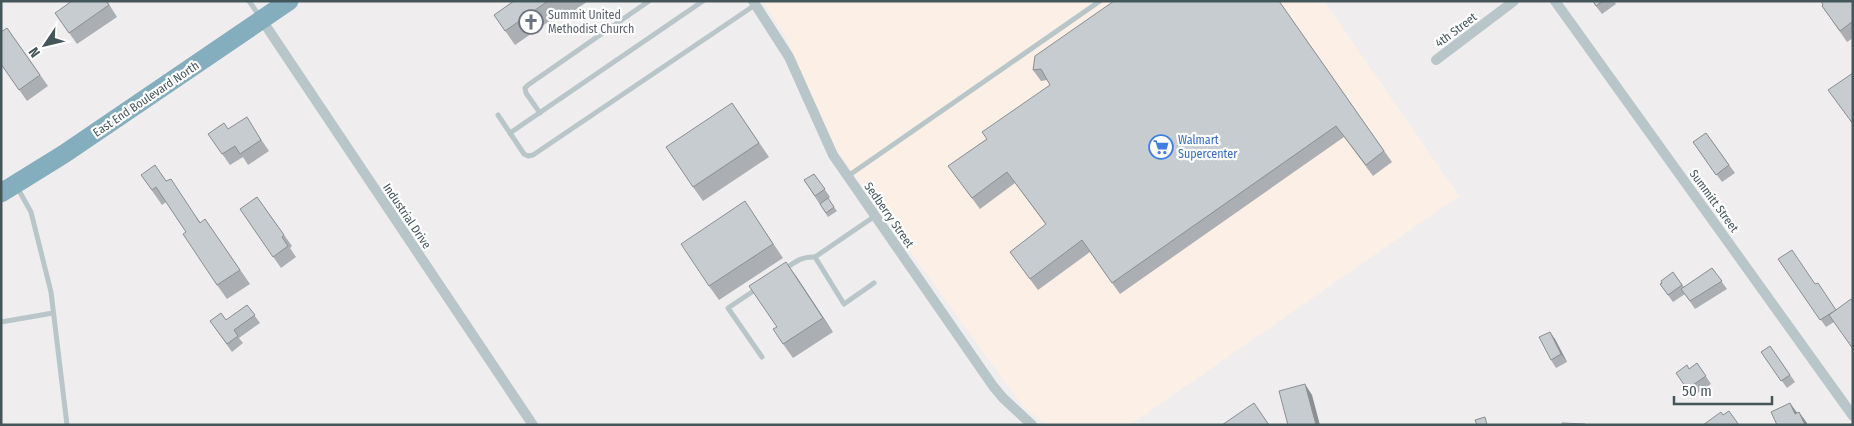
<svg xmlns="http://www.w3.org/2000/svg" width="1854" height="426" font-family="'Fira Sans Condensed',sans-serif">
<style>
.commercial{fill:#fcefe5}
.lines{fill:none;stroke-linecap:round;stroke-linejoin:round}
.lane{stroke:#b8c6ca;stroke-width:5}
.street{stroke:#b8c6ca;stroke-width:10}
.highway{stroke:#84aebd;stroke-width:19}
.wall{fill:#abafb3}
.shaded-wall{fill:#8b8f92}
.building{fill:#c7ccd0;stroke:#8b8f92}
.labels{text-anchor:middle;stroke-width:4.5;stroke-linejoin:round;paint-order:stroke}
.worship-label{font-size:12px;fill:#5b616d;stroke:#fff;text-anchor:start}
.street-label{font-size:12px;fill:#45565a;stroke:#fff}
.shop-label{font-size:12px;fill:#366cbe;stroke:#fff;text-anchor:start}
</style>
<rect width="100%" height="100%" fill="#f0edee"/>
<polygon class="commercial" points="763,1 1324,1 1459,196 1130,425 1048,425 1024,408 835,148 787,40"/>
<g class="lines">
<g class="lane">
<polyline points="249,1 260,17"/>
<polyline points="703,1 510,133 524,154 528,156 533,155 755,5"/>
<polyline points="540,113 526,93 525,88 528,85 649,1"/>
<polyline points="498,115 510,133"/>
<polyline points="848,176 1100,1"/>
<polyline points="17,187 31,212 51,292 67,425"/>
<polyline points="815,257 844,304 874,283"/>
<path d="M 785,269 C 795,262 802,256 815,257 L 875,216"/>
<polyline points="758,288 728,308 762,357"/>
<polyline points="1,322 53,313"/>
</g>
<g class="street">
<polyline points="753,1 789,57 833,155 993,386 1003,398 1032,425"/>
<polyline points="1555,1 1853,416"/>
<polyline points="262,20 533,425"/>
<polyline points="1436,60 1514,1"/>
</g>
<polyline class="highway" points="1,193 64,154 289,1"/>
</g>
<g class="wall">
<polygon points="107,1 117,17 77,44 55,13"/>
<polygon points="514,1 588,1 567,16 564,11 515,45 494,15"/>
<polygon points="1279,1 1392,162 1373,176 1344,137 1120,294 1090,252 1038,290 1010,252 1046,225 1015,183 980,209 948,166 987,139 1050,85 1047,80 1041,81 1033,70"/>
<polygon points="1592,1 1614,1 1616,4 1602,14"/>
<polygon points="1853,1 1853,38 1847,42 1822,6 1823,5"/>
<polygon points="7,28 48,86 27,101 1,64"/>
<polygon points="732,103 769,157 703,201 693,187"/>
<polygon points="228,129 254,129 269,151 248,165 243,157 230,165 208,134"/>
<polygon points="1706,133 1735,173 1722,182 1693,142"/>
<polygon points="814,174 830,197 828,199 837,211 828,217 804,180"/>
<polygon points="141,175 167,181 201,223 205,219 250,284 227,299 217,285 186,232 166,202 162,205"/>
<polygon points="257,197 292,246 290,248 296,257 281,268 240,209"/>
<polygon points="755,216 783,258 719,300 709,286"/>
<polygon points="1778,259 1815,284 1836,310 1834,322 1826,327"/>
<polygon points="1712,268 1727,289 1695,309 1685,294 1673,302 1660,284 1673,272 1684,287"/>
<polygon points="796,276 833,332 793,358 783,344 777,327"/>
<polygon points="247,305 260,323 239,338 243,343 232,352 210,321 226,320"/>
<polygon points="1555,339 1567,362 1556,368 1551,360"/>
<polygon points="1770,346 1795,382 1787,388 1761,352"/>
<polygon points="1697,363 1711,384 1692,397 1687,389 1689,369"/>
</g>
<g class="shaded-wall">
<polygon points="786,262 796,276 833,332 823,318"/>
<polygon points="1550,332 1555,339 1567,362 1561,354"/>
<polygon points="1305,384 1312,395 1320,425 1316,425"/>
<polygon points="1790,403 1798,414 1795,414"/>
<polygon points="1799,412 1807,423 1807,425 1805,425"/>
</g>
<g class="building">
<polygon points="72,1 106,1 109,5 69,33 55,13"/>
<polygon points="514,1 548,1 505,31 494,15"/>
<polygon points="1114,1 1279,1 1384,151 1366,165 1336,126 1112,283 1082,240 1030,279 1010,252 1046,224 1007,172 972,198 948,166 987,139 982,132 1050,85 1041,69 1033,70 1035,56"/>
<polygon points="1593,1 1603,1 1596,6"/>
<polygon points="1821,1 1853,1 1853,21 1840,31 1822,6 1823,5"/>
<polygon points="7,28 40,75 19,90 1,64 1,32"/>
<polygon points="1853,73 1853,124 1828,90"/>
<polygon points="732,103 759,143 693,187 666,147"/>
<polygon points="247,117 261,140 240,154 235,146 222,154 208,134 224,123 228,129"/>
<polygon points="1706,133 1729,165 1716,175 1693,142"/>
<polygon points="155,165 166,181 171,179 200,223 205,219 240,270 217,285 183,234 186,232 156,187 152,190 141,175"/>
<polygon points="814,174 825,189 815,196 804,180"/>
<polygon points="257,197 284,235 282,237 288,246 273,257 240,209"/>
<polygon points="828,198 834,207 826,213 820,204"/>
<polygon points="745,201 773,244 709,286 681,244"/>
<polygon points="1792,250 1815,284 1818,283 1836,310 1820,320 1778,259"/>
<polygon points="786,262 823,318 783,344 773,329 777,327 749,286"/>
<polygon points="1712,268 1722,281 1690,301 1681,289"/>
<polygon points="1673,272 1682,285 1668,295 1660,284 1662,283 1661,281"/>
<polygon points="1851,299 1853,301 1853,349 1829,315"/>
<polygon points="247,305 255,315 234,330 238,336 227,344 210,321 221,313 226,320"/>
<polygon points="1550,332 1561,354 1551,360 1539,337"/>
<polygon points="1770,346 1790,375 1781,381 1761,352"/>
<polygon points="1697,363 1706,376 1687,389 1676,373 1687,365 1689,369"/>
<polygon points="1305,384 1316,425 1288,425 1279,391"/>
<polygon points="1254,403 1269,425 1222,425"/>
<polygon points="1790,403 1795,414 1799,412 1805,425 1777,425 1771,412"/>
<polygon points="1729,411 1739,425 1703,425 1721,412 1723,415"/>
<polygon points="1485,417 1487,425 1477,425 1475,420"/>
<polygon points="1562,423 1585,424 1585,425 1562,425"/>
</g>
<defs>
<g id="church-ring" transform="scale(1.25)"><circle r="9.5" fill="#fff" stroke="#6b7280" stroke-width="1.5"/><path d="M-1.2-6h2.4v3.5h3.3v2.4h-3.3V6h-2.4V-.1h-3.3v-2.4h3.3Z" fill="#6b7280"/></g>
<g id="supermarket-ring" transform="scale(1.25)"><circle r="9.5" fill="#fff" stroke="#3f7fe0" stroke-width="1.5"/><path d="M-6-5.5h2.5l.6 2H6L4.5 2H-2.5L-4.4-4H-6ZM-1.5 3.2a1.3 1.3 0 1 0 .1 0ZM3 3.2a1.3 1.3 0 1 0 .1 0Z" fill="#3f7fe0"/></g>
</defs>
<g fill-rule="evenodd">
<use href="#church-ring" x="531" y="22"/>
<use href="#supermarket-ring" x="1161" y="147"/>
</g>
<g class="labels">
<g class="worship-label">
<text x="548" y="19">Summit United<tspan x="548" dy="14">Methodist Church</tspan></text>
</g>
<g class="street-label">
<text transform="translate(1456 30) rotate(-37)" y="4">4th Street</text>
<text transform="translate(146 99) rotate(-34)" y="4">East End Boulevard North</text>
<text transform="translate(1714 201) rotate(54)" y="4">Summitt Street</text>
<text transform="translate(889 215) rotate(55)" y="4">Sedberry Street</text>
<text transform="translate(407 216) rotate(56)" y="4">Industrial Drive</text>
</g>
<g class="shop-label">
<text x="1178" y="144">Walmart<tspan x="1178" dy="14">Supercenter</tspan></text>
</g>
</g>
<rect width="1854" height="426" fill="none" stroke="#45565a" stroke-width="5"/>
<g transform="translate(45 45) rotate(235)" stroke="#ffffff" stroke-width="4" paint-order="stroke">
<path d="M0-4L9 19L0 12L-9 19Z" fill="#45565a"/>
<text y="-8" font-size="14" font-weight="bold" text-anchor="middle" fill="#45565a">N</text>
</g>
<path d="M1674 396v8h98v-8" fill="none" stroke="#45565a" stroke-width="2.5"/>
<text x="1682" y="396" font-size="15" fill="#45565a" stroke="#ffffff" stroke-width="4" paint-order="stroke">50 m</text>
</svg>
